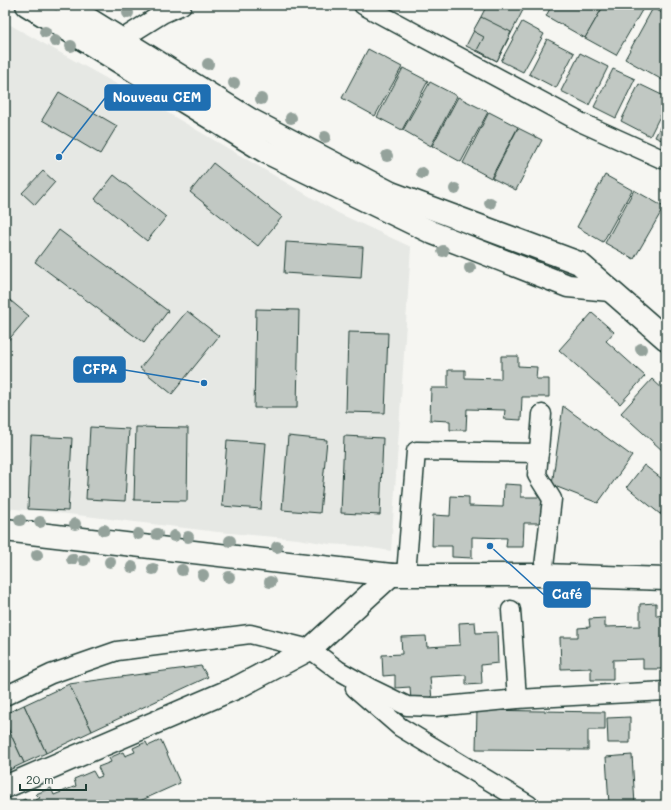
<svg xmlns="http://www.w3.org/2000/svg" width="671" height="810" font-family="Mali,sans-serif">
<style>
.built{fill:#e6e8e4}
.building{fill:#c1c8c3;stroke:#1f3d34}
.lines{fill:none;stroke-linecap:round;stroke-linejoin:round}
.street-casing{stroke:#1f3d34;stroke-width:21}
.secondary-casing{stroke:#1f3d34;stroke-width:25}
.street{stroke:#f6f6f2;stroke-width:18}
.secondary{stroke:#f6f6f2;stroke-width:22}
.tree{fill:#94a29b}
.leader{fill:none;stroke:#1f6fb2;stroke-width:1.5}
.callout-dot{fill:#1f6fb2;stroke:#f6f6f2;stroke-width:1.5}
.callout{fill:#1f6fb2;stroke:#1f6fb2;stroke-width:1.5}
.callout-label{font-size:13px;text-anchor:middle;font-weight:bold;fill:#fff}
</style>
<rect width="100%" height="100%" fill="#f6f6f2"/>
<filter id="ink" filterUnits="userSpaceOnUse"><feTurbulence type="fractalNoise" baseFrequency=".025" numOctaves="2"/><feDisplacementMap in="SourceGraphic" scale="8" xChannelSelector="R" yChannelSelector="G"/><feConvolveMatrix kernelMatrix="1 2 1 2 8 2 1 2 1" color-interpolation-filters="sRGB"/></filter>
<g filter="url(#ink)">
<polygon class="built" points="5,22 156,106 338,213 411,247 391,551 359,546 329,544 298,539 218,532 77,515 5,508"/>
<g class="building">
<polygon points="487,5 515,5 523,10 497,61 466,46"/>
<polygon points="552,5 604,5 585,38 546,16"/>
<polygon points="604,5 645,5 616,55 585,38"/>
<polygon points="653,8 666,15 666,82 625,59"/>
<polygon points="481,17 511,32 497,61 477,50 484,37 473,31"/>
<polygon points="522,22 544,34 523,72 501,61"/>
<polygon points="547,39 574,53 556,88 529,74"/>
<polygon points="368,49 402,67 375,116 342,98"/>
<polygon points="580,53 608,67 589,105 561,91"/>
<polygon points="403,68 428,81 402,130 377,117"/>
<polygon points="613,69 635,79 616,118 594,107"/>
<polygon points="430,82 457,96 431,146 403,130"/>
<polygon points="639,84 666,97 666,104 650,136 621,121"/>
<polygon points="59,92 117,126 100,154 42,120"/>
<polygon points="458,97 488,112 461,162 432,146"/>
<polygon points="489,112 518,127 491,178 463,163"/>
<polygon points="666,115 666,142 655,137"/>
<polygon points="518,128 542,140 516,190 492,178"/>
<polygon points="213,163 282,217 258,246 190,192"/>
<polygon points="43,171 55,182 35,205 22,193"/>
<polygon points="114,175 166,217 147,241 95,199"/>
<polygon points="605,175 632,190 603,242 577,227"/>
<polygon points="634,190 664,207 634,259 605,243"/>
<polygon points="59,230 168,311 144,343 35,262"/>
<polygon points="286,242 363,247 361,278 284,273"/>
<polygon points="5,296 29,316 5,344"/>
<polygon points="256,309 299,310 297,408 254,408"/>
<polygon points="187,311 219,336 172,394 140,368"/>
<polygon points="592,313 614,332 606,341 645,376 620,404 559,350"/>
<polygon points="348,332 388,333 385,413 346,412"/>
<polygon points="501,356 518,356 518,366 537,367 536,379 549,379 549,397 522,397 521,420 504,419 505,410 467,409 466,430 450,430 450,421 430,420 431,388 448,388 448,370 465,370 465,378 501,379"/>
<polygon points="652,379 666,392 666,447 663,451 621,413"/>
<polygon points="563,406 632,456 598,503 552,485"/>
<polygon points="90,427 129,429 125,501 86,499"/>
<polygon points="136,427 188,428 187,501 134,500"/>
<polygon points="31,436 72,438 68,511 28,509"/>
<polygon points="288,436 327,440 320,513 282,510"/>
<polygon points="344,436 383,438 380,515 341,513"/>
<polygon points="227,440 266,443 261,509 222,506"/>
<polygon points="644,465 666,482 666,507 660,514 627,487"/>
<polygon points="504,484 521,485 521,497 542,497 541,523 524,523 523,547 506,547 507,538 472,537 472,558 452,557 452,546 432,546 433,515 450,516 451,496 469,497 469,506 503,507"/>
<polygon points="666,507 666,518 660,514"/>
<polygon points="656,603 656,616 666,615 666,669 643,669 643,659 613,660 613,680 591,680 591,668 561,669 560,637 578,637 578,628 590,627 589,619 605,618 605,627 640,626 640,604"/>
<polygon points="475,622 476,633 497,632 498,663 481,665 482,684 466,685 466,675 430,677 432,700 411,701 410,687 395,688 395,675 383,676 382,655 402,654 401,637 426,636 427,647 460,645 459,623"/>
<polygon points="201,666 208,677 92,731 69,684"/>
<polygon points="69,684 92,731 46,753 24,705"/>
<polygon points="24,705 46,753 24,763 5,722 5,714"/>
<polygon points="477,710 605,712 605,730 588,730 588,750 476,749"/>
<polygon points="630,717 630,743 608,743 607,718"/>
<polygon points="5,722 24,763 5,772"/>
<polygon points="161,740 180,783 131,805 12,805 25,799 27,804 40,798 36,794 51,788 54,795 76,786 74,779 93,771 97,778 102,776 98,767 111,762 109,758 123,752 125,756 135,752 133,748 146,742 148,746"/>
<polygon points="632,755 635,805 609,805 606,757"/>
</g>
<g class="lines">
<g class="street-casing">
<g id="street">
<polyline points="363,5 580,122 662,159 666,159"/>
<polyline points="122,39 162,14 182,5"/>
<polyline points="542,414 537,475 552,499 543,575"/>
<polyline points="406,574 416,451 539,453"/>
<polyline points="511,610 517,699"/>
<polyline points="355,688 400,727 529,805"/>
<polyline points="5,696 51,674 117,651 250,634 310,649 338,670 370,688 407,706 435,707 517,699 666,691"/>
</g>
</g>
<g class="secondary-casing">
<g id="secondary">
<polyline points="27,5 266,152 433,233 568,286 610,290"/>
<polyline points="66,5 251,120 391,193 579,263 666,339"/>
<polyline points="5,530 391,575 543,575 666,579"/>
<polyline points="5,787 238,687 310,649 391,575"/>
</g>
</g>
<use href="#street" class="street"/>
<use href="#secondary" class="secondary"/>
</g>
<g class="tree">
<circle cx="128" cy="13" r="6"/>
<circle cx="45" cy="32" r="6"/>
<circle cx="55" cy="41" r="6"/>
<circle cx="71" cy="46" r="6"/>
<circle cx="208" cy="64" r="6"/>
<circle cx="234" cy="83" r="6"/>
<circle cx="261" cy="99" r="6"/>
<circle cx="291" cy="118" r="6"/>
<circle cx="325" cy="137" r="6"/>
<circle cx="387" cy="156" r="6"/>
<circle cx="422" cy="173" r="6"/>
<circle cx="455" cy="189" r="6"/>
<circle cx="490" cy="203" r="6"/>
<circle cx="443" cy="251" r="6"/>
<circle cx="470" cy="268" r="6"/>
<circle cx="641" cy="349" r="6"/>
<circle cx="20" cy="520" r="6"/>
<circle cx="40" cy="522" r="6"/>
<circle cx="75" cy="524" r="6"/>
<circle cx="104" cy="530" r="6"/>
<circle cx="138" cy="534" r="6"/>
<circle cx="157" cy="534" r="6"/>
<circle cx="174" cy="536" r="6"/>
<circle cx="188" cy="537" r="6"/>
<circle cx="230" cy="541" r="6"/>
<circle cx="277" cy="547" r="6"/>
<circle cx="37" cy="555" r="6"/>
<circle cx="72" cy="559" r="6"/>
<circle cx="84" cy="560" r="6"/>
<circle cx="110" cy="562" r="6"/>
<circle cx="132" cy="567" r="6"/>
<circle cx="153" cy="569" r="6"/>
<circle cx="182" cy="570" r="6"/>
<circle cx="203" cy="575" r="6"/>
<circle cx="229" cy="577" r="6"/>
<circle cx="270" cy="582" r="6"/>
</g>
</g>
<path class="leader" d="M59 157L105 98M204 383L125 370M490 546L544 595"/>
<g class="callout-dot">
<circle cx="59" cy="157" r="4"/>
<circle cx="204" cy="383" r="4"/>
<circle cx="490" cy="546" r="4"/>
</g>
<g class="callout">
<rect x="105" y="85" width="105" height="25" rx="4"/>
<rect x="74" y="357" width="51" height="25" rx="4"/>
<rect x="544" y="582" width="46" height="25" rx="4"/>
</g>
<g class="callout-label">
<text x="157" y="102">Nouveau CEM</text>
<text x="100" y="374">CFPA</text>
<text x="567" y="599">Café</text>
</g>
<rect width="671" height="810" fill="none" stroke="#f6f6f2" stroke-width="20"/>
<rect x="10" y="10" width="651" height="790" fill="none" stroke="#1f3d34" stroke-width="1.5" filter="url(#ink)"/>
<path d="M20 784v6h66v-6" fill="none" stroke="#1f3d34" stroke-width="2"/>
<text x="26" y="784" font-size="12" fill="#1f3d34" stroke="#f6f6f2" stroke-width="3" paint-order="stroke">20 m</text>
</svg>
